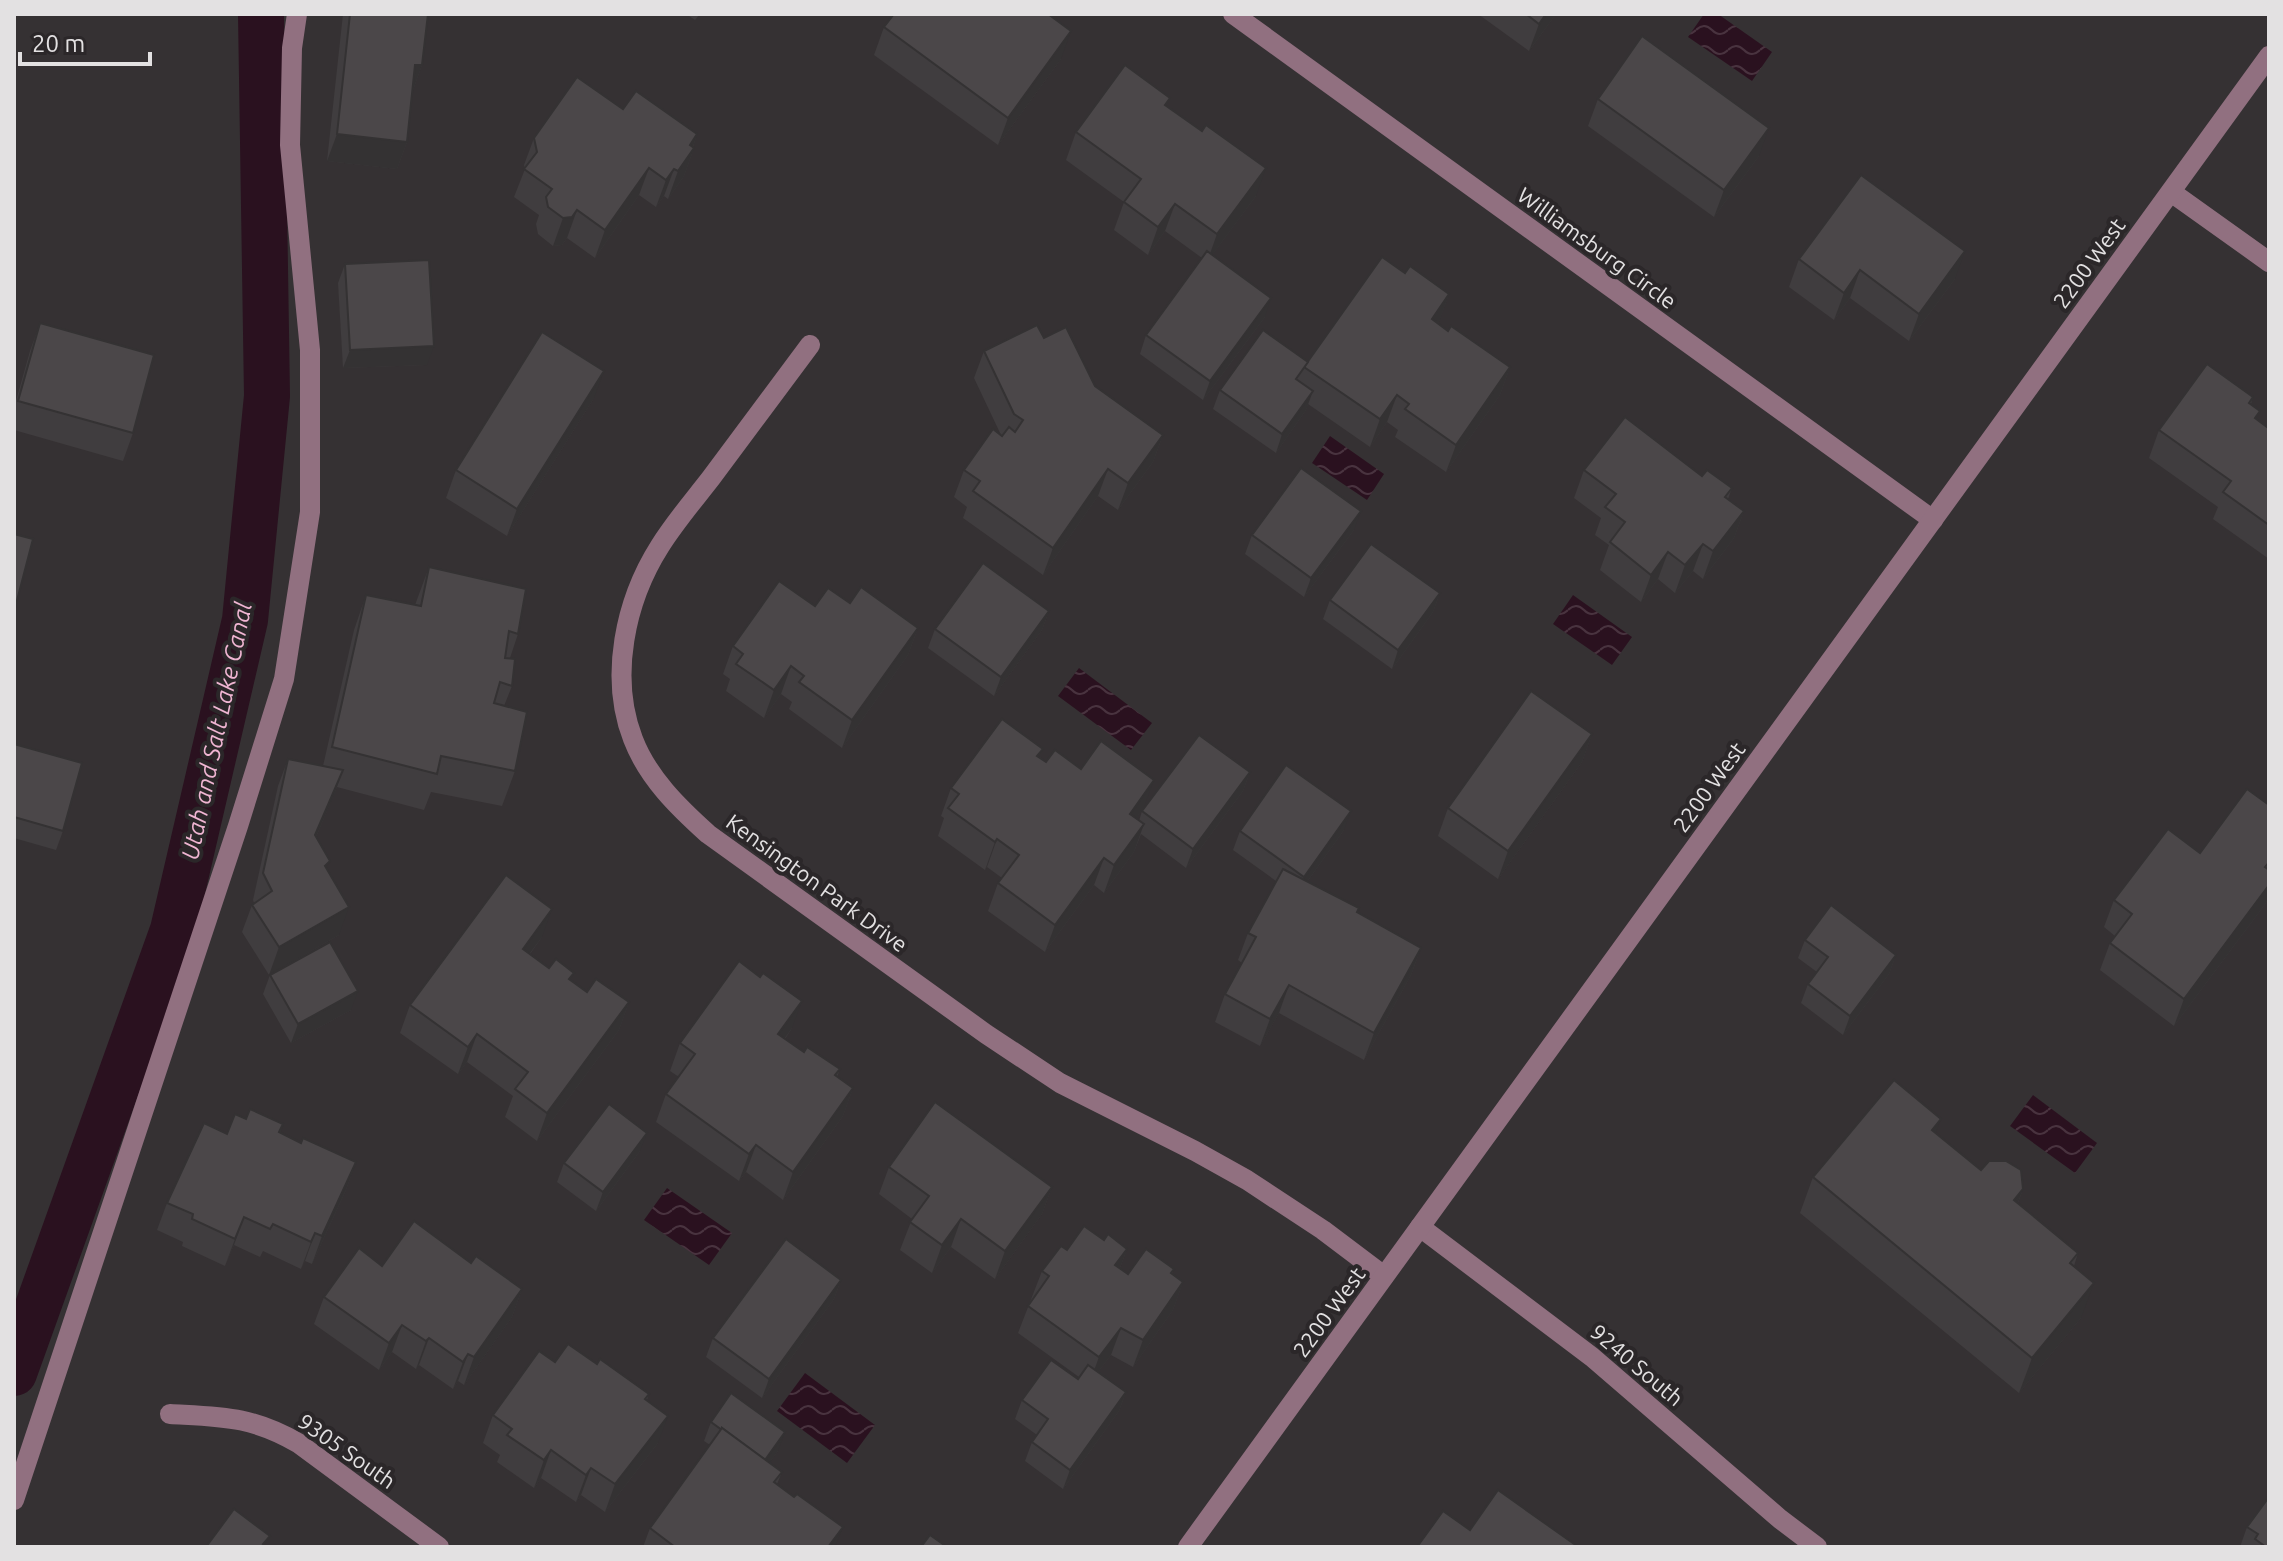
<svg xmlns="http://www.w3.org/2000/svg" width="2283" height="1561" font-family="Ubuntu,sans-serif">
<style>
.water{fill:url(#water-waves)}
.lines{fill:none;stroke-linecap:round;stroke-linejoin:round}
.canal{stroke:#2a111f;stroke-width:46}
.minor{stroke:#917080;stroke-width:20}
.wall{fill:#403d3f}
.shaded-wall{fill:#343233}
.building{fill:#4b4749;stroke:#343233;stroke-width:2}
.labels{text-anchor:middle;stroke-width:8;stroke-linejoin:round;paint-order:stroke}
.street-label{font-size:22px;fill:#e3e1e2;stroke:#2b2729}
.water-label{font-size:24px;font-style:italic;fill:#efb5d2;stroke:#2b2729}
</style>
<defs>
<pattern id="water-waves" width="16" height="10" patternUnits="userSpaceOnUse" patternTransform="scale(2)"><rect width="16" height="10" fill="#2a111f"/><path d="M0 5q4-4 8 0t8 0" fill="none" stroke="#49333f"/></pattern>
</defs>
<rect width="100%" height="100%" fill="#353133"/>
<g class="water">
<polygon points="1704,14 1718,14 1772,52 1752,81 1688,37"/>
<polygon points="1330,436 1384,474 1367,500 1312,463"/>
<polygon points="1573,595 1632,637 1612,665 1553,624"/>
<polygon points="1079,668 1152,723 1131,750 1058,696"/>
<polygon points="2033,1095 2097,1143 2075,1173 2010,1126"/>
<polygon points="667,1188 732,1233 709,1265 644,1220"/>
<polygon points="805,1373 875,1425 847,1463 777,1411"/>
</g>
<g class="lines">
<polyline class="canal" points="14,1373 173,930 245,620 267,396 261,14"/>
<g class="minor">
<polyline points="1233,14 1933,520"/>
<polyline points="2171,192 2269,262"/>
<path d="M 810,345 C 777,389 744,434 711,478 C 694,500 675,522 660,546 C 625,601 609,677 633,739 C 648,778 678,807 708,834 L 986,1034 L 1060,1083 L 1195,1151 L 1247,1180 L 1323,1230 L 1384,1276"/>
<polyline points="1420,1227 1592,1357 1780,1519 1817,1547"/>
<path d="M 170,1414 C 222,1417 251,1416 298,1443 L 439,1547"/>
<polyline points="14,1500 238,826 284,679 310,512 310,350 290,145 292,48 297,14"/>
<polyline points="1188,1547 2269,56"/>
</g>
</g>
<g class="wall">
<polygon points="343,14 428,14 422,65 412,93 407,142 397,169 327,161"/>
<polygon points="686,14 700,14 695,20"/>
<polygon points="1478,14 1556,14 1529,51"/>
<polygon points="884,27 1061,59 998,145 874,55"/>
<polygon points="1598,99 1759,156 1714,217 1588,126"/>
<polygon points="1167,106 1256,196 1212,255 1265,317 1203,400 1140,354 1146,335 1202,258 1165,231 1148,255 1114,230 1124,202 1066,160 1076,132"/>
<polygon points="623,109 697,134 693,147 694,148 684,176 668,199 664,196 656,207 639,195 595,258 567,238 562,245 553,246 538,234 536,224 539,215 514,197 525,169 524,165 534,138"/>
<polygon points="1799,259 1955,279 1909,341 1850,298 1834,320 1789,287"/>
<polygon points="345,264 427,365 343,368 338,283"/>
<polygon points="1449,294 1438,324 1448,331 1510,367 1500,395 1446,472 1395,437 1398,430 1387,422 1370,447 1308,404 1306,410 1276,453 1213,409 1220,390 1308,362"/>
<polygon points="40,323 133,433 123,461 14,430 14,408 30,351"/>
<polygon points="1044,338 1095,386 1163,435 1153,462 1118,510 1098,496 1043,575 963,518 967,507 954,497 964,470 1001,435 974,378 984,351"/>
<polygon points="2253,397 2251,404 2257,420 2267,427 2269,424 2269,559 2213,519 2218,507 2149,458 2159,430"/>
<polygon points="594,398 507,536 446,498 456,470"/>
<polygon points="1584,470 1732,488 1728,499 1744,511 1734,538 1703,579 1693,571 1675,593 1658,579 1641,602 1600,570 1609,545 1595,535 1601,518 1574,498"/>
<polygon points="1354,530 1304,597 1245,554 1252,535"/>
<polygon points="429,567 518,634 510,658 512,686 504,706 515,771 502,806 431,792 424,810 337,787 316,837 327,870 339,935 269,975 242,932 252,905 254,903 253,900 278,786 288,759 323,766 354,630 366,595 415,605"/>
<polygon points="1440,593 1433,612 1392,669 1323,619 1330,600"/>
<polygon points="850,603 918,628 908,655 842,748 789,709 792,702 781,694 764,718 726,691 730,679 723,674 733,646 815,606"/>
<polygon points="1049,611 1042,630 994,696 928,648 935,629"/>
<polygon points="1592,734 1582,762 1498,879 1438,836 1448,808"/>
<polygon points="14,744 63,831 56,850 14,838"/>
<polygon points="1040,757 1046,762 1081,769 1144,807 1136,818 1139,821 1142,811 1250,772 1243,791 1186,868 1141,834 1134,852 1104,893 1094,885 1045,952 988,911 998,883 1002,878 987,867 985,870 938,836 944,818 941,816 951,788"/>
<polygon points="2269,805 2269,895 2266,903 2174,1026 2100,970 2110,943 2115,936 2104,927 2114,900 2200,853"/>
<polygon points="1344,830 1307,882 1357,913 1421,948 1411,975 1364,1060 1279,1013 1260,1046 1215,1022 1225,994 1242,963 1238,960 1248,933 1276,881 1233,850 1240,831"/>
<polygon points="542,937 530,954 549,968 571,980 587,992 629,1002 619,1030 537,1141 505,1117 513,1096 467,1062 458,1074 400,1033 410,1005"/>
<polygon points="1805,940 1896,955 1889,974 1843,1035 1801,1003 1808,984 1817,972 1798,958"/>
<polygon points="270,975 351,1010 291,1043 263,994"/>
<polygon points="792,1028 785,1039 804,1052 840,1069 837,1077 853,1088 843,1116 783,1200 746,1172 739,1181 656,1122 666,1094 679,1077 670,1071 680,1043"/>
<polygon points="246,1119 283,1124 280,1133 301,1143 356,1162 346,1190 312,1264 305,1261 301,1269 263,1251 260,1257 234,1245 225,1266 182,1246 183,1242 157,1230 167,1203 227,1134"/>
<polygon points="1936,1133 1981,1170 2023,1189 2018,1203 2078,1253 2074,1266 2081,1318 2019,1393 1800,1213 1813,1177"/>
<polygon points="640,1151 596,1211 557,1182 564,1163"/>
<polygon points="889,1167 1052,1187 1042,1214 995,1279 951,1247 932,1273 900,1250 912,1219 879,1194"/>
<polygon points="1104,1240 1127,1249 1120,1268 1128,1274 1174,1269 1172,1274 1183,1282 1173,1310 1133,1367 1111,1355 1098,1372 1126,1392 1119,1411 1063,1489 1025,1461 1032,1442 1037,1435 1015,1419 1022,1400 1078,1379 1079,1377 1018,1333 1042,1271 1067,1250"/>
<polygon points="471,1263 522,1289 512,1317 464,1385 458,1381 453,1389 419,1365 416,1369 392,1352 379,1370 314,1324 324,1297 382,1266"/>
<polygon points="841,1280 834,1299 762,1398 706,1357 713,1338"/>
<polygon points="555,1362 597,1364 649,1394 647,1400 658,1443 605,1512 581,1495 576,1502 541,1478 534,1488 497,1462 500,1455 483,1443 493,1415"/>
<polygon points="711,1422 778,1451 769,1463 782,1472 777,1484 835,1547 643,1547 650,1528 710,1445 704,1441"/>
<polygon points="2269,1497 2269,1547 2240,1547 2247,1527"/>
</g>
<g class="shaded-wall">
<polygon points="1546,14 1556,14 1529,51 1539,24"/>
<polygon points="1071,31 1061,59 998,145 1008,118"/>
<polygon points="415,65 422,65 412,93"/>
<polygon points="1769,128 1759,156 1714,217 1724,190"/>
<polygon points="337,134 407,142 397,169 327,161"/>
<polygon points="697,134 691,153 694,148 684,176 668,199 678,171 690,145"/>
<polygon points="649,168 639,195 595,258 605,230"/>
<polygon points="1266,168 1256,196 1207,262 1217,234"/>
<polygon points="674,169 664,196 656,207 666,180"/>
<polygon points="1175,204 1165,231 1148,255 1158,227"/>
<polygon points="577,210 567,238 562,245 553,246 563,218"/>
<polygon points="1965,251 1955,279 1909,341 1919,314"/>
<polygon points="1860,270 1850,298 1834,320 1844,293"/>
<polygon points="1449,294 1439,322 1422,347 1432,319"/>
<polygon points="1271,298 1265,317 1203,400 1210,381"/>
<polygon points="434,346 427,365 343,368 350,350"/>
<polygon points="1510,367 1500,395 1446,472 1456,445"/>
<polygon points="604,371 594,398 507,536 517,509"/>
<polygon points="1313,391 1306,410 1276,453 1282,434"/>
<polygon points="1397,395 1387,422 1370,447 1380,419"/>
<polygon points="1163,435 1153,462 1118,510 1128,483"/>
<polygon points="1108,469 1098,496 1043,575 1053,548"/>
<polygon points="1361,511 1354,530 1304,597 1311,578"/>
<polygon points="1744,511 1734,538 1703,579 1713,551"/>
<polygon points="1703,544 1693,571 1675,593 1685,565"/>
<polygon points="1668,552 1658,579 1641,602 1651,575"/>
<polygon points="1440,593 1433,612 1392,669 1398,650"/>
<polygon points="1049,611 1042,630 994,696 1001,677"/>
<polygon points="918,628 908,655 842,748 852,720"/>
<polygon points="791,666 781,694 764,718 774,690"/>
<polygon points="1592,734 1582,762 1498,879 1508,851"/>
<polygon points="343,770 333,797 305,862 315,835"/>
<polygon points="1250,772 1243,791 1186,868 1193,849"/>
<polygon points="1154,780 1144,807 1120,841 1130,814"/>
<polygon points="1351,811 1344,830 1297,896 1304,877"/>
<polygon points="1144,824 1134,852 1104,893 1114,865"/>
<polygon points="997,839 987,867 985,870 995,842"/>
<polygon points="1104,858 1094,885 1045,952 1055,925"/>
<polygon points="2269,885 2269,895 2266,903 2174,1026 2184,999"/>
<polygon points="349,907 339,935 269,975 279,947"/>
<polygon points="552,909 542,937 513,976 523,949"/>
<polygon points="1421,948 1411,975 1364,1060 1374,1033"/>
<polygon points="1896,955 1889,974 1843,1035 1850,1016"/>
<polygon points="1289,985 1279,1013 1260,1046 1270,1019"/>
<polygon points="358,991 351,1010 291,1043 298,1024"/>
<polygon points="802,1001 792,1028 768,1062 778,1034"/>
<polygon points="629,1002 619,1030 537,1141 547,1113"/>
<polygon points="477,1034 467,1062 458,1074 468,1047"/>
<polygon points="853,1088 843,1116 783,1200 793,1172"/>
<polygon points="1941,1119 1928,1154 1932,1130"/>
<polygon points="647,1133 640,1151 596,1211 603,1192"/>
<polygon points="756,1145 746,1172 739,1181 749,1154"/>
<polygon points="356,1162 346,1190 312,1264 322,1236"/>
<polygon points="1052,1187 1042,1214 995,1279 1005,1251"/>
<polygon points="2023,1189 2010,1224 2014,1200"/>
<polygon points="244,1217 234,1245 225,1266 235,1239"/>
<polygon points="961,1219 951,1247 932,1273 942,1245"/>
<polygon points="315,1233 305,1261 301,1269 311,1242"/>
<polygon points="1127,1249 1117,1276 1115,1265"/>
<polygon points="841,1280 834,1299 762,1398 769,1379"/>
<polygon points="1183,1282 1173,1310 1133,1367 1143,1340"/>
<polygon points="2094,1283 2081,1318 2019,1393 2032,1358"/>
<polygon points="522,1289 512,1317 464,1385 474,1357"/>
<polygon points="402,1325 392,1352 379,1370 389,1343"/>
<polygon points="1121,1328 1111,1355 1089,1384 1099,1357"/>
<polygon points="429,1338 419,1365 416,1369 426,1341"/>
<polygon points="468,1354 458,1381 453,1389 463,1362"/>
<polygon points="1126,1392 1119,1411 1063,1489 1070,1470"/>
<polygon points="668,1416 658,1443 605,1512 615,1484"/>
<polygon points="785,1432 778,1451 757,1480 764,1461"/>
<polygon points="551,1450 541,1478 534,1488 544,1460"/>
<polygon points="591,1468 581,1495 576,1502 586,1475"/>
<polygon points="843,1527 835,1547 828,1547"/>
</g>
<g class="building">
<polygon points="350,14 428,14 422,65 415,65 407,142 337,134"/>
<polygon points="894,14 1048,14 1071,31 1008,118 884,27"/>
<polygon points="1526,14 1546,14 1539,24"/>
<polygon points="1642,36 1769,128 1724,190 1598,99"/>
<polygon points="1125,65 1170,98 1165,105 1202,131 1206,125 1266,168 1217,234 1175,204 1158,227 1124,202 1141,179 1076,132"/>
<polygon points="577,77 623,109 636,91 697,134 690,145 694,148 678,171 674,169 666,180 649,168 605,230 577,210 572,217 563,218 548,207 546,197 552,189 524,169 537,152 534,138"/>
<polygon points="1861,175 1965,251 1919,314 1860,270 1844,293 1799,259"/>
<polygon points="1207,251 1271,298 1210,381 1146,335"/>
<polygon points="1382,257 1405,273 1410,266 1449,294 1432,319 1448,331 1451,326 1510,367 1456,445 1405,409 1409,404 1397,395 1380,419 1304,367"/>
<polygon points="429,260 434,346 350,350 345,264"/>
<polygon points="40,323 154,355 133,433 18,401"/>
<polygon points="1037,325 1044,338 1066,327 1095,386 1163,435 1128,483 1108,469 1053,548 973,491 980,481 964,470 993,429 1002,436 1009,427 1015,432 1023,420 1014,414 984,351"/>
<polygon points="1263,330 1308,362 1296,379 1313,391 1282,434 1220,390"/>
<polygon points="542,332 604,371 517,509 456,470"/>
<polygon points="2207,364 2253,397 2249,403 2260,411 2255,418 2267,427 2269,424 2269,525 2223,492 2231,481 2159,430"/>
<polygon points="1625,417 1702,476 1707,470 1732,488 1725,497 1744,511 1713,551 1703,544 1685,565 1668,552 1651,575 1610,542 1625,522 1605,507 1616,494 1584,470"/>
<polygon points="1301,468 1361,511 1311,578 1252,535"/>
<polygon points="14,534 33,539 14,612"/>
<polygon points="1371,544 1440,593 1398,650 1330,600"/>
<polygon points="983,563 1049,611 1001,677 935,629"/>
<polygon points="429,567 526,589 518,634 509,631 505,658 515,659 512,686 500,682 494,703 527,712 515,771 441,756 437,774 332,747 366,595 421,606"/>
<polygon points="779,581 815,606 828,588 850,603 861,587 918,628 852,720 799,682 804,676 791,666 774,690 736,664 743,654 733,646"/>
<polygon points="1531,691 1592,734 1508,851 1448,808"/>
<polygon points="1002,719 1043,749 1037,756 1046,762 1055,750 1081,769 1101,741 1154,780 1130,814 1144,824 1114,865 1104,858 1055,925 998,883 1019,855 997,839 995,842 948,808 959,794 951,788"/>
<polygon points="1199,735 1250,772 1193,849 1142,811"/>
<polygon points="14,744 82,763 63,831 14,817"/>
<polygon points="288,759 343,770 315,835 330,861 325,866 349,907 279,947 252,905 272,891 263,873"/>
<polygon points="1286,765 1351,811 1304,877 1240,831"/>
<polygon points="2247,789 2269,805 2269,862 2265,867 2269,870 2269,885 2184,999 2110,943 2132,914 2114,900 2168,829 2200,853"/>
<polygon points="1283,869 1359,908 1357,912 1421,948 1374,1033 1289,985 1270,1019 1225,994 1256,937 1248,933"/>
<polygon points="506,875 552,909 523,949 549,968 556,959 574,973 569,979 587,992 596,979 629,1002 547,1113 515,1089 528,1072 477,1034 468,1047 410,1005"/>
<polygon points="1831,905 1896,955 1850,1016 1808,984 1828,957 1805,940"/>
<polygon points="330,942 358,991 298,1024 270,975"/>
<polygon points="739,961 760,977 763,973 802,1001 778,1034 804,1052 807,1047 840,1069 835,1075 853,1088 793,1172 756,1145 749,1154 666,1094 695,1054 680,1043"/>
<polygon points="1894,1080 1941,1119 1932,1130 1981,1170 1989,1161 2006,1161 2021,1170 2023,1189 2014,1200 2078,1253 2070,1263 2094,1283 2032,1358 1813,1177"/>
<polygon points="935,1102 1052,1187 1005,1251 961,1219 942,1245 910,1222 929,1196 889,1167"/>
<polygon points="609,1104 647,1133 603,1192 564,1163"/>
<polygon points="250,1109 283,1124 279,1132 301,1143 303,1138 356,1162 322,1236 315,1233 311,1242 273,1224 270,1229 244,1217 235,1239 192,1219 193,1214 167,1203 204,1123 227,1134 235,1114 246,1119"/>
<polygon points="414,1221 471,1263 476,1256 522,1289 474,1357 468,1354 463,1362 429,1338 426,1341 402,1325 389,1343 324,1297 359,1248 382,1266"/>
<polygon points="1084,1226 1104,1240 1108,1234 1127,1249 1115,1265 1128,1274 1146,1249 1174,1269 1171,1273 1183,1282 1143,1340 1121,1328 1099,1357 1028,1306 1049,1276 1042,1271 1061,1246 1067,1250"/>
<polygon points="786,1239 841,1280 769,1379 713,1338"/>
<polygon points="568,1344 597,1364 600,1359 649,1394 645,1399 668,1416 615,1484 591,1468 586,1475 551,1450 544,1460 507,1435 512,1429 493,1415 539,1351 555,1362"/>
<polygon points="1051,1360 1078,1379 1088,1365 1126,1392 1070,1470 1032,1442 1048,1419 1022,1400"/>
<polygon points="731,1393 785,1432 765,1460 722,1428 722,1430 711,1422"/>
<polygon points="722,1428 782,1472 774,1482 794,1497 797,1494 843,1527 828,1547 675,1547 650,1528"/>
<polygon points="1498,1490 1577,1546 1417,1547 1443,1511 1470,1530"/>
<polygon points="2269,1497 2269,1547 2266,1547 2255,1539 2258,1534 2247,1527"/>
<polygon points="234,1509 270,1536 263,1544 267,1547 206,1547"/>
<polygon points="930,1535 947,1547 921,1547"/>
</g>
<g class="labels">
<g class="street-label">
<text transform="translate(1597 248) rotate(36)" y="8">Williamsburg Circle</text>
<text transform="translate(2089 263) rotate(-54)" y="8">2200 West</text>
<text transform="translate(1709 787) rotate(-54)" y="8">2200 West</text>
<text transform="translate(817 883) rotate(36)" y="8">Kensington Park Drive</text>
<text transform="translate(1329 1312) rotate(-54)" y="8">2200 West</text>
<text transform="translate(1637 1365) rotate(40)" y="8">9240 South</text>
<text transform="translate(347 1451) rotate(35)" y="8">9305 South</text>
</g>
<g class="water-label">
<text transform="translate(217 731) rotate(-78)" y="8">Utah and Salt Lake Canal</text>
</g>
</g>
<rect width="2283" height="1561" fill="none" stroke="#e3e1e2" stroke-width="32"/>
<path d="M20 52v12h130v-12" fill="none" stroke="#e3e1e2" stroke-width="4"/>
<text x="32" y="52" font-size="24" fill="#e3e1e2" stroke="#2b2729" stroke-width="6" paint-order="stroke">20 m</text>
</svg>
